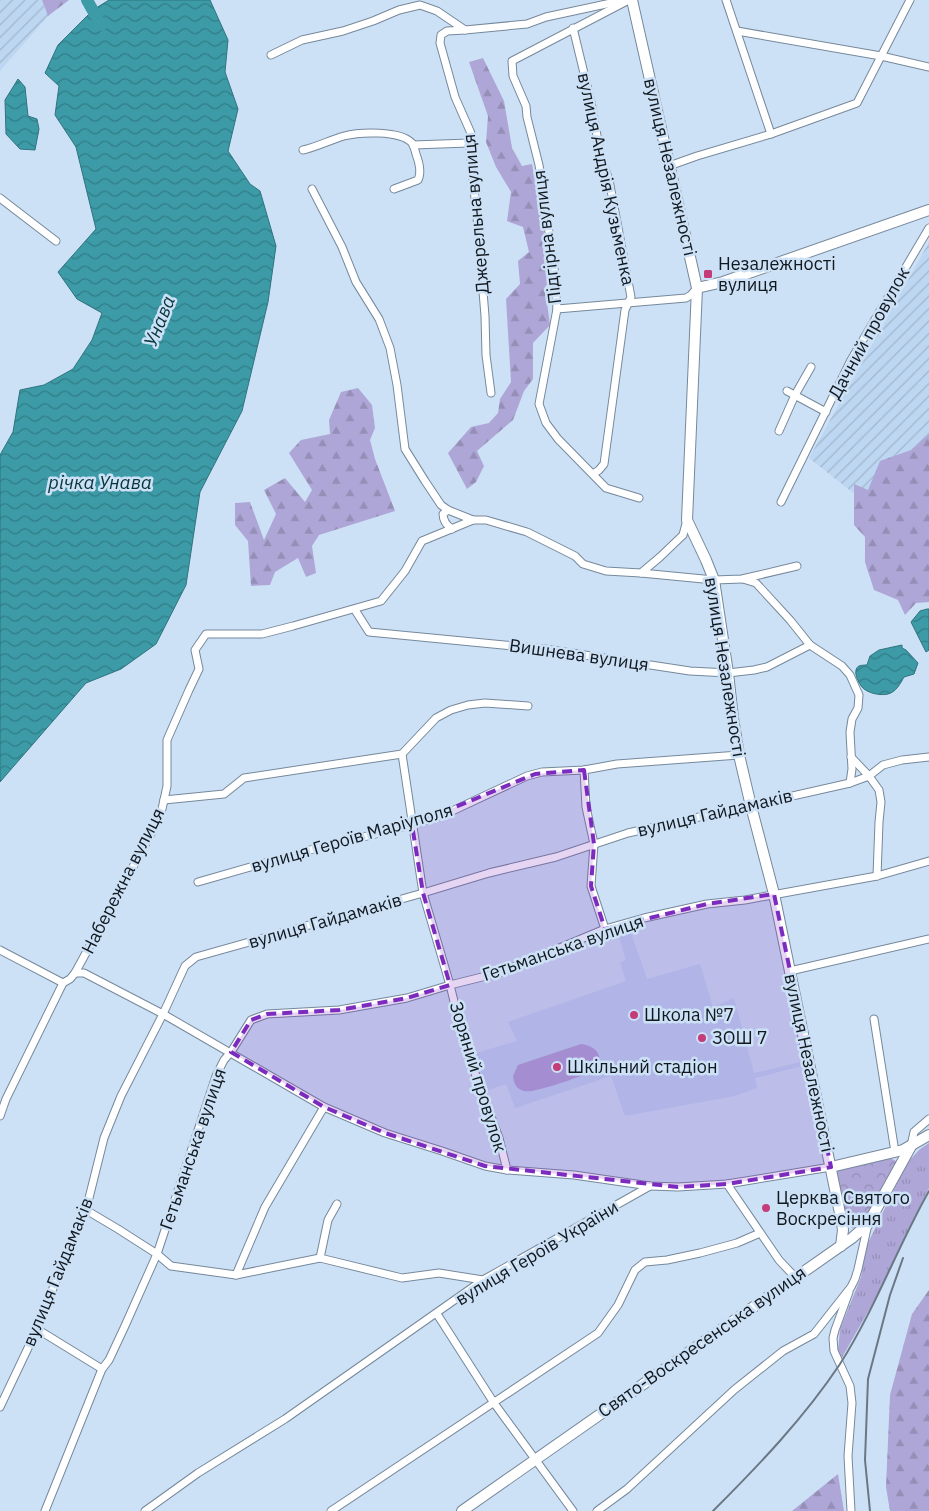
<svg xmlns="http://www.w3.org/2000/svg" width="929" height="1511" font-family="'IBM Plex Sans',sans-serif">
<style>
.built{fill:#bdd6f1}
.industrial{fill:url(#industrial-furrows)}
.grass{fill:url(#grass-tufts)}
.forest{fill:url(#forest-firs)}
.park{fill:url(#park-crowns)}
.pitch{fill:#aea6d6}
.water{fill:url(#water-waves);stroke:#2f747e}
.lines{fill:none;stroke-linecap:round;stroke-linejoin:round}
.river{stroke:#3c9ba7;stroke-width:12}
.street-casing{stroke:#76889b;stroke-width:9}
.secondary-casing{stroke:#76889b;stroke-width:12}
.street{stroke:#fff;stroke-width:7}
.secondary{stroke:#fff;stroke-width:10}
.rail{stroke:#6a7784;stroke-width:2}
.marked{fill:#7b2cbf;fill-opacity:0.2;stroke:#7b2cbf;stroke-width:4;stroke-dasharray:10 6;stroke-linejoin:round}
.poi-dot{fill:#c43c79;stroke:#cde1f6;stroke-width:2}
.labels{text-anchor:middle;stroke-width:5;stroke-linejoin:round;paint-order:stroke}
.street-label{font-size:18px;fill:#11181f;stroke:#cde1f6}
.poi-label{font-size:18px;fill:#11181f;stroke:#cde1f6;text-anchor:start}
.water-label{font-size:19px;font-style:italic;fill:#07353b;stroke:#cde1f6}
</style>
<defs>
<pattern id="industrial-furrows" width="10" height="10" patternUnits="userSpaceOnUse" patternTransform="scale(1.25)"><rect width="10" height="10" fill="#bdd6f1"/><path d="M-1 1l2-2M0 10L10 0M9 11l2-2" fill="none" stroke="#a1b7ce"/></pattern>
<pattern id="grass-tufts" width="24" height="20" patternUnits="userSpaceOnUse" patternTransform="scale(1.25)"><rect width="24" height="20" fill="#aea6d6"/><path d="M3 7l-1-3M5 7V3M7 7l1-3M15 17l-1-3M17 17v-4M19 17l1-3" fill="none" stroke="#958eb7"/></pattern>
<pattern id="forest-firs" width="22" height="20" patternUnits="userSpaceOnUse" patternTransform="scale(1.25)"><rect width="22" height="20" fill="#aea6d6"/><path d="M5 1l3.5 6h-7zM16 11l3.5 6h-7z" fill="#958eb7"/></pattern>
<pattern id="park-crowns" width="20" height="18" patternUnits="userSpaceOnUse" patternTransform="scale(1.25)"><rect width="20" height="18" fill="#aea6d6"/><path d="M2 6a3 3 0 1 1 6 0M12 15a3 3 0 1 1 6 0" fill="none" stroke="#958eb7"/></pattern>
<pattern id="water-waves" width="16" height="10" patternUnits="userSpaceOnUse" patternTransform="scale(1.25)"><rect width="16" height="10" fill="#3c9ba7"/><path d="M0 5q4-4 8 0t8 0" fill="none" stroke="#317d87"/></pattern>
</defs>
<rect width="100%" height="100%" fill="#cde1f6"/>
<polygon class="built" points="629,927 647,979 700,964 713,1007 734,998 754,1073 801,1062 802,1066 755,1078 757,1088 735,1096 625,1116 611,1076 515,1108 506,1084 486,1091 473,1054 517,1041 508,1022 626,981 620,963 626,960 617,930"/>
<g class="industrial">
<polygon points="0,0 42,0 48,16 0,71"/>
<polygon points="929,242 929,497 862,500 809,458"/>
</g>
<polygon class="grass" points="929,1143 929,1188 878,1294 840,1361 838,1350 840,1329 861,1277 866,1247 907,1163 920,1149"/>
<g class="forest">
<polygon points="42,0 69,0 48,16"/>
<polygon points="483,58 504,101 512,148 522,166 532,164 552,279 545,287 550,325 533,343 533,379 524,391 513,420 477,451 484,466 476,482 467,489 448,453 471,427 489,423 498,413 500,399 511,382 506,299 520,284 518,261 529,252 523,227 507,221 511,192 496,167 486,142 488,116 469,62"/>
<polygon points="358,388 372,405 375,428 370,440 375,459 395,511 319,535 312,546 316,573 306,577 298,558 275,572 270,585 251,586 248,541 235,525 235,503 250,502 264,540 276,514 264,490 285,478 305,502 312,490 289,453 301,440 330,434 329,420 341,392"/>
<polygon points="929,434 929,602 916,603 905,615 898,600 874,590 865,562 865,537 854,525 854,484 868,490 880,461 911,450"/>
<polygon points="929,1290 929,1511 890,1511 886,1487 890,1395 912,1314"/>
<polygon points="838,1474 844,1511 792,1511"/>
</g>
<polygon class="park" points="890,1158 896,1161 897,1164 865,1222 855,1229 852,1228 847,1223 837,1171"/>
<path class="pitch" d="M 581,1044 C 598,1046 606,1059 593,1072 C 580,1076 534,1094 524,1091 C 516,1089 514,1083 513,1076 L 518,1065 Z"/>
<g class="water">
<polygon points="109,0 210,0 228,40 225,72 238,109 228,151 250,184 260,191 276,246 268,302 242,411 200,492 186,585 156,644 121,669 86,683 0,782 0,455 13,432 20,390 44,385 73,369 92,340 102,313 77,299 58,272 96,229 76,147 55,115 59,86 45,73 58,45 93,10"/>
<polygon points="18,79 25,87 28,116 37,119 39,129 35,150 20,149 6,134 5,100"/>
<polygon points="927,609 929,609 929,650 926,652 911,622 920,611"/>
<path d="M 902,645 L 902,648 L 906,650 L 918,663 L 914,674 L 904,677 C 900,684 896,692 888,694 C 880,696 867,693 862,687 C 858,682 852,670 859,666 C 862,665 865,665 867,665 L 870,656 L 879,650 Z"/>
</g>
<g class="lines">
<polyline class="river" points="87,0 101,25"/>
<g class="street-casing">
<g id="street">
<polyline points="629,0 512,61 513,76 526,106 527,117 539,165 554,266 557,309 539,404 546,423 558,439 606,488 639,498"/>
<polyline points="726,0 771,134"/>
<polyline points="573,28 591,102 601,158 609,180 631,297 625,310 604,464 599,470 593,474"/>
<polyline points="465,30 447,31 441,35 440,43 455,97 470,131 472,136 469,143 477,217 485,316 486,355 491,393"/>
<polyline points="737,31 881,56 929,67"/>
<polyline points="271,55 302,40 343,31 373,21 399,10 420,5 437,11 465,30 527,24 546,17 620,1"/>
<polyline points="413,145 469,143"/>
<path d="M 303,150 C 317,147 330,140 344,136 C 359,132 400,130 412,143 C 414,146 415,150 416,154 C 419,162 422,172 418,180 L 394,189"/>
<polyline points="669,166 697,156 771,134 857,103 910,0"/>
<polyline points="312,189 342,247 356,282 379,319 390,348 397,385 405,449 425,481 441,505 448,510 473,520"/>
<polyline points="0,198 56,241"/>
<polyline points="557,309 686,298 691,295 697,288"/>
<polyline points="787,391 826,412"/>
<polyline points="779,431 795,395 811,367"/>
<polyline points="781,502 851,360 929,228"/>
<path d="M 448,510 L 443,514 C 443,521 446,525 452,529"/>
<polyline points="641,573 660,557 683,535 687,520"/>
<polyline points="743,579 756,583 790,620 810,645 842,666 850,675 859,695 858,708 852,719 850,732 852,769 850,783"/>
<polyline points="355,610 369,632 545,649 690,671 728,673 754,670 767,667 810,645"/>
<polyline points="402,754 423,893 450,985 465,1046 499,1138 507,1170"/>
<polyline points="851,757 869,776 879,790 881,802 879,822 877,876"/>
<polyline points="584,770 586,807 594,844 591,886 605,929"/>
<polyline points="164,800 224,794 244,778 402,754 436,718 451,710 468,705 485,703 528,706"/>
<polyline points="198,882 306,851 412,825 450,812 527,776 542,772 584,770 617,764 739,755"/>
<polyline points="0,950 63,983"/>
<polyline points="790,971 929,939"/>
<polyline points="75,973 84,973 163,1014 324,1107 385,1133 442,1151 485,1166 507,1170 574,1175 650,1186 678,1187 727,1184 831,1167"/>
<polyline points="874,1019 895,1152"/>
<polyline points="0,1116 6,1099 63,983 70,979 75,973 153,830 162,809 167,786 167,740 189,690 199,669 195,650 206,634 262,634 293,626 381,601 405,571 422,541 473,520 486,520 527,532 575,556 583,564 606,571 641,573 714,580 742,579 797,566"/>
<polyline points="911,1146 914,1132 929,1119"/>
<polyline points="727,1184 779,1260 795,1277"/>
<polyline points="86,1210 118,1229 157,1254 171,1266 236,1275 320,1258 402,1278 439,1273 483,1280"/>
<polyline points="320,1258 328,1220 337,1204"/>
<polyline points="236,1275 265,1207 324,1107"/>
<polyline points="849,1292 835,1330 833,1338 834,1351 850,1386 852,1403 848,1456 851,1511"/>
<polyline points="437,1314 494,1403 573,1511"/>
<polyline points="37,1329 102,1369"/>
<polyline points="0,1407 37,1329 70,1245 86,1210 104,1138 121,1096 163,1014 185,966 196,957 423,893 489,873 556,857 628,833 850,783 869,776 883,765 902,760 929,757"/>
<polyline points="45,1511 102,1369 109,1360 124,1328 157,1254 216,1076 224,1060 231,1052 251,1020 267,1014 339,1010 407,998 450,985 502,972 605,929 644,918 707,904 745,900 877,876 929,861"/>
<polyline points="145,1511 198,1473 285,1419 483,1280 650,1186"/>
<polyline points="331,1511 598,1333 618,1305 635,1270 645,1262 667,1260 700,1253 737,1243 760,1233"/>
<polyline points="597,1511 627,1489 734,1390 783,1351 814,1334 851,1287 855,1279 858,1269 868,1224"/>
</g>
</g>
<g class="secondary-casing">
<g id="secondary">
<polyline points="632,0 697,288 687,520 706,560 714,580 728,673 733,718 739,755 751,806 774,894 842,1223 843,1230 841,1246"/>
<polyline points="697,288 723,282 929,210"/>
<polyline points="831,1167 903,1150 929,1135"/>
<polyline points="462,1511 852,1238 868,1224 911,1146"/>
</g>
</g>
<use href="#street" class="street"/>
<use href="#secondary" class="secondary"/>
<g class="rail">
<path d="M 713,1511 C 759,1465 804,1418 840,1364 C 875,1309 897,1248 929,1191"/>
<polyline points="870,1511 865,1460 868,1379 890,1295 903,1258"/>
</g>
</g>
<path class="marked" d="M 584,770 L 594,844 L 591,886 L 605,929 L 707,904 L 774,894 L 831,1167 L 727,1184 L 678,1187 L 485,1166 L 385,1133 L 324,1107 L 231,1052 L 251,1020 L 267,1014 L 339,1010 L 407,998 L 450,985 L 423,893 L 412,825 L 535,774 Z"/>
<g class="poi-dot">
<rect x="703" y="269" width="10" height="10" rx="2.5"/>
<circle cx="634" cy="1015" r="5"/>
<circle cx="702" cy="1038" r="5"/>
<circle cx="557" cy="1067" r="5"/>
<circle cx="766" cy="1208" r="5"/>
</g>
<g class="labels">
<g class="street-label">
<text transform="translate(670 167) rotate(77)" y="6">вулиця Незалежності</text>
<text transform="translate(606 179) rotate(78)" y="6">вулиця Андрія Кузьменка</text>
<text transform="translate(476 214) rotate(-95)" y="6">Джерельна вулиця</text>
<text transform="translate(547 237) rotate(-97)" y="6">Підгірна вулиця</text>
<text transform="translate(869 333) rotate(-61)" y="6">Дачний провулок</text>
<text transform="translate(579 655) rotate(8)" y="6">Вишнева вулиця</text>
<text transform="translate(725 667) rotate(81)" y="6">вулиця Незалежності</text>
<text transform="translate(715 813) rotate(-13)" y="6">вулиця Гайдамаків</text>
<text transform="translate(352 838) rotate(-16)" y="6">вулиця Героїв Маріуполя</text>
<text transform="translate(123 881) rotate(-63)" y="6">Набережна вулиця</text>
<text transform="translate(325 921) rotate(-16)" y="6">вулиця Гайдамаків</text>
<text transform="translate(563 948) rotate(-19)" y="6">Гетьманська вулиця</text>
<text transform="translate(809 1063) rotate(78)" y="6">вулиця Незалежності</text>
<text transform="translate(478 1077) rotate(73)" y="6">Зоряний провулок</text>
<text transform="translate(193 1149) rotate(-71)" y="6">Гетьманська вулиця</text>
<text transform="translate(537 1253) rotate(-31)" y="6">вулиця Героїв України</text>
<text transform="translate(58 1272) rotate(-68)" y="6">вулиця Гайдамаків</text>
<text transform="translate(702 1342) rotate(-35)" y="6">Свято-Воскресенська вулиця</text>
</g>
<g class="poi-label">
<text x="718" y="270">Незалежності<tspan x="718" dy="21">вулиця</tspan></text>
<text x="644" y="1021">Школа №7</text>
<text x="712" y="1044">ЗОШ 7</text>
<text x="567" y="1073">Шкільний стадіон</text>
<text x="776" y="1204">Церква Святого<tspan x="776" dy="21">Воскресіння</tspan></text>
</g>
<g class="water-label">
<text transform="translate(159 321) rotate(-68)" y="7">Унава</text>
<text x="100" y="489">річка Унава</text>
</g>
</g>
</svg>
